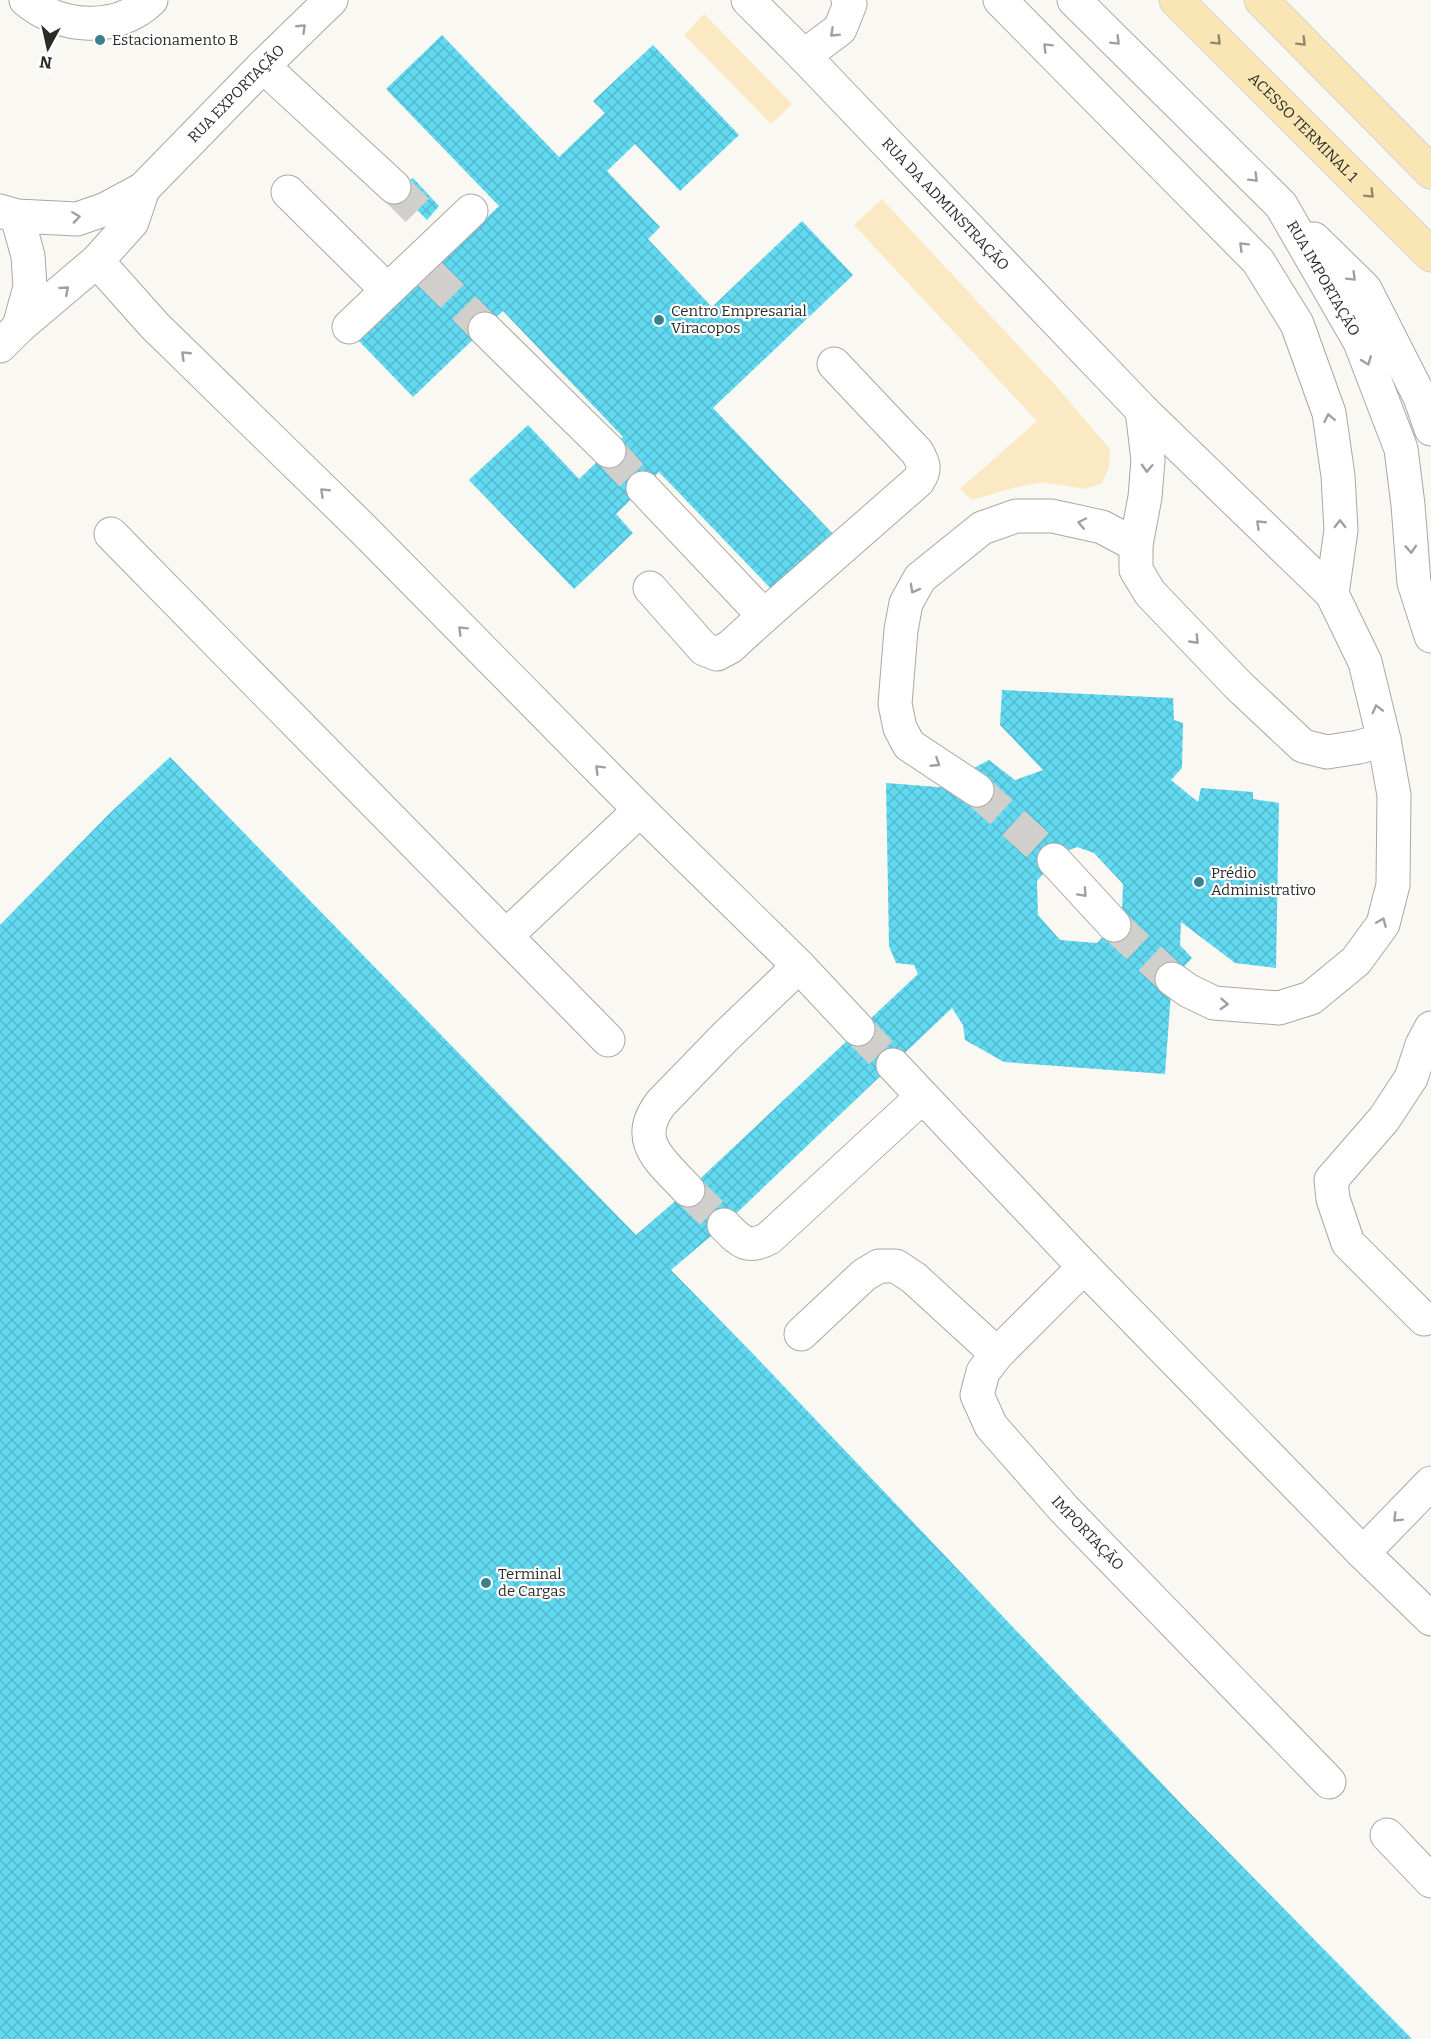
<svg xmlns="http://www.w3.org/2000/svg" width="1431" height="2039" font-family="Bitter,serif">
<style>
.green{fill:#fae9c3}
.building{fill:url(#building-cross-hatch);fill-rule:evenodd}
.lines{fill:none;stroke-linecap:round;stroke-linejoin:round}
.minor-tunnel{stroke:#d1cfcb;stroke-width:33;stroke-dasharray:33 16;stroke-linecap:butt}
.minor-casing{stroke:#aaa8a3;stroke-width:35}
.major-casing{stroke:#d5d5d4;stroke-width:35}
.minor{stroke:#fff;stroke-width:33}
.major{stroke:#fae5b5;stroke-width:33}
.oneway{stroke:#a0a09f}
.oneway2{stroke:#92886f}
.poi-dot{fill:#3b808d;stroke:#fff;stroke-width:2}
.labels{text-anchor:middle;stroke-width:4.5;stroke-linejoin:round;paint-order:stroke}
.poi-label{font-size:15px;fill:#2b2b29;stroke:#fff;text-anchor:start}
.street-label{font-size:15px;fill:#2b2b29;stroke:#fff}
</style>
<defs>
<pattern id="building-cross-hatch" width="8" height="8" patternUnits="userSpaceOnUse" patternTransform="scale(1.5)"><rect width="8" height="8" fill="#61d9f0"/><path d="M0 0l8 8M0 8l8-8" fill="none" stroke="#54bace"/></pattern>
</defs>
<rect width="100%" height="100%" fill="#faf8f3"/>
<g class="green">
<polygon points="704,14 792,104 771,124 684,35"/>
<polygon points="882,199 1056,386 1110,449 1109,467 1102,483 1085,489 1042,482 1013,488 972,500 960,489 1037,421 854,225"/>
</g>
<g class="building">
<polygon points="442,35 559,157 605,113 593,101 653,45 739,135 680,191 635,144 607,171 660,227 648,239 712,307 802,221 853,275 713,408 836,537 776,594 659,472 616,514 633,533 574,589 469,480 528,425 579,479 623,437 503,311 413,397 358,340 499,206 386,89"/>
<polygon points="413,178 439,206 427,220 394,187"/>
<path d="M 1002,690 L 1173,698 L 1174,720 L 1183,723 L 1182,768 L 1171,780 L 1198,802 L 1201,788 L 1253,792 L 1253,799 L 1279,803 L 1276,968 L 1235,963 L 1181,922 L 1180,945 L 1192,958 L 1172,979 L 1165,1074 L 1004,1062 L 965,1040 L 963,1025 L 952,1008 L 724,1225 L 671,1270 L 755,1356 L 1187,1810 L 1412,2039 L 0,2039 L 0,925 L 111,812 L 170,757 L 636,1235 L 688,1190 L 918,974 L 914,965 L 896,963 L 889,946 L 886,783 L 977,790 L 964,773 L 989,760 L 1015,780 L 1043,770 L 1000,725 ZM 1077,847 L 1094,853 L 1123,884 L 1122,911 L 1114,925 L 1097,943 L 1060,940 L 1038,915 L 1037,881 L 1061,853 Z"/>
</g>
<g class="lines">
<g class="minor-tunnel">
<polyline points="394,187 427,220"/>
<polyline points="429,273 485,329"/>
<polyline points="609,451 643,488"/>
<polyline points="977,790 1054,860"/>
<polyline points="1114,925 1172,979"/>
<polyline points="858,1029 893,1065"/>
<polyline points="688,1190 724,1225"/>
</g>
<g class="minor-casing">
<g id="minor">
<path d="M 26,0 C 60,29 117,33 151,0"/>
<path id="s1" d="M 748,0 L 804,56 L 1142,410 L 1332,594"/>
<polyline points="1000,0 1258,261 1297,324 1329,413 1338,476 1341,530 1332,594 1365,662 1384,740 1394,795 1393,885 1383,924 1356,961 1311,998 1279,1008 1214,1003 1189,991 1172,979"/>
<path id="s2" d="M 1074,0 L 1281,205 L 1360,342 L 1401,449 L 1408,505 L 1414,583 L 1431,636"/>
<polyline points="804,56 840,29 850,4 848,0"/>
<polyline points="263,66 394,187"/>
<polyline points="288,192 387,290"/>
<path id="s3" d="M 0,211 L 17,216 L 77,219 L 106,209 L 143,189 L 263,66 L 331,0"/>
<polyline points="17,216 28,256 30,287 19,327"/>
<polyline points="1314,239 1365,289 1420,397 1431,429"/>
<polyline points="97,261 155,326 363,529 640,810 799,966 858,1029"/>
<polyline points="349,327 471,211"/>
<polyline points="485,329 609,451"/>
<polyline points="0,346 19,327 97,261 132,222 143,189"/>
<polyline points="1142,410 1148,460 1145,497 1136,545 1136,570 1150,593 1239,686 1303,746 1327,752 1359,747 1384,740"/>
<path d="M 643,488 L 764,616 L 918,481 C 926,469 924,464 917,452 L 834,364"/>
<polyline points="111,534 608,1040"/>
<polyline points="650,588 704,649 717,654 730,647 764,616"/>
<polyline points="977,790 909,745 900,728 895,704 901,630 906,603 920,578 982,528 1016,516 1052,516 1102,527 1136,545"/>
<polyline points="1054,860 1114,925"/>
<polyline points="506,936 640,810"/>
<polyline points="893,1065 1084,1267 1363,1553 1431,1619"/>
<path d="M 688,1190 C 663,1162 631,1142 661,1103 L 725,1037 L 799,966"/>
<path d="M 724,1225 C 740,1241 747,1250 769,1238 L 922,1097"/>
<path id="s4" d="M 1084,1267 L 997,1354 L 983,1372 L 977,1395 L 991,1426 L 1064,1509 L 1329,1782"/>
<polyline points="1424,1319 1348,1243 1333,1199 1331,1180 1384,1119 1411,1078 1422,1045 1431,1028"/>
<polyline points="801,1334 864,1275 879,1266 896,1266 914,1278 997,1354"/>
<polyline points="1363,1553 1431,1483"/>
<polyline points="1387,1835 1431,1881"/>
</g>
</g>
<g class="major-casing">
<g id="major">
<path id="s5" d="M 1176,0 L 1431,255"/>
<polyline points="1261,0 1431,172"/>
</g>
</g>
<use href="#minor" class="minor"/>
<use href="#major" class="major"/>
</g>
<defs><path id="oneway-chevron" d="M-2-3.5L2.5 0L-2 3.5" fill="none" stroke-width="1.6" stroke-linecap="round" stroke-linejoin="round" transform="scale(1.5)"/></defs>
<g class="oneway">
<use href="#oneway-chevron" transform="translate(302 28) rotate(-44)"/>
<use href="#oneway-chevron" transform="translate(834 33) rotate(137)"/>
<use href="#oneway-chevron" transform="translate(1116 41) rotate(45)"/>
<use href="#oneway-chevron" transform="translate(1047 47) rotate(-135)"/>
<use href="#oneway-chevron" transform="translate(1254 178) rotate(45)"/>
<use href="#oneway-chevron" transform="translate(76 217) rotate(-8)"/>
<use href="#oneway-chevron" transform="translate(1243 246) rotate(-135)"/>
<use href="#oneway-chevron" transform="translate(1352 277) rotate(45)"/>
<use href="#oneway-chevron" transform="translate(65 290) rotate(-41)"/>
<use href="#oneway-chevron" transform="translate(185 355) rotate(-136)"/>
<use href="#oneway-chevron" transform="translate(1367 361) rotate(69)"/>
<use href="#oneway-chevron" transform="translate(1329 418) rotate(-101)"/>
<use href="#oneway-chevron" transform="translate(1147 468) rotate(93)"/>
<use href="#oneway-chevron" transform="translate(324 492) rotate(-136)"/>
<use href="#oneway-chevron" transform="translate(1082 523) rotate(-168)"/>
<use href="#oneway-chevron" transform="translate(1260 524) rotate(-136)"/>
<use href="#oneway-chevron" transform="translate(1340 524) rotate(-90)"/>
<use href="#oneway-chevron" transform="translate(1411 549) rotate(86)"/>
<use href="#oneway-chevron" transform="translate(914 589) rotate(119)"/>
<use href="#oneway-chevron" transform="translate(462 630) rotate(-135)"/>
<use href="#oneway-chevron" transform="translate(1195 640) rotate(46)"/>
<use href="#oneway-chevron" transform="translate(1377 709) rotate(-104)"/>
<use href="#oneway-chevron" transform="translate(936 763) rotate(33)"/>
<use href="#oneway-chevron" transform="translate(599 769) rotate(-135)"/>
<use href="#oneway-chevron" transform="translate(1083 893) rotate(47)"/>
<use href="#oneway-chevron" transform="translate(1382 922) rotate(-67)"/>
<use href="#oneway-chevron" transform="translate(1224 1004) rotate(4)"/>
<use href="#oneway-chevron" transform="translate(1397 1518) rotate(135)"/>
</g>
<g class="oneway2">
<use href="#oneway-chevron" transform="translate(1217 41) rotate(45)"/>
<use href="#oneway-chevron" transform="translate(1302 42) rotate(45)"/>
<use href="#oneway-chevron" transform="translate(1370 194) rotate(45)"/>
</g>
<g class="poi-dot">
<circle cx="100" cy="40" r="6"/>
<circle cx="659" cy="320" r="6"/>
<circle cx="1199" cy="882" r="6"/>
<circle cx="486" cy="1583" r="6"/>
</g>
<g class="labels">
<g class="poi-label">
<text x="112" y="45">Estacionamento B</text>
<text x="671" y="316">Centro Empresarial<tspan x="671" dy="17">Viracopos</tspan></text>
<text x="1211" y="878">Prédio<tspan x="1211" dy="17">Administrativo</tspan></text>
<text x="498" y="1579">Terminal<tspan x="498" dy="17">de Cargas</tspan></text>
</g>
<g class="street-label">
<text dy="5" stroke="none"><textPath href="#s3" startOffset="284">RUA EXPORTAÇÃO</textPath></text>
<text dy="5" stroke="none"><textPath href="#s5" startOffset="180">ACESSO TERMINAL 1</textPath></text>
<text dy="5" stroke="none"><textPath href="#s1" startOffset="284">RUA DA ADMINSTRAÇÃO</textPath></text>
<text dy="5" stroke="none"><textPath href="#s2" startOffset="376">RUA IMPORTAÇÃO</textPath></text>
<text dy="5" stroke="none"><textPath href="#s4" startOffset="348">IMPORTAÇÃO</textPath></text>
</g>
</g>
<g transform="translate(48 48) rotate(188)" stroke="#ffffff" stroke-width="4.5" paint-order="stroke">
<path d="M0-4.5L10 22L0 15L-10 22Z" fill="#2b2b29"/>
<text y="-9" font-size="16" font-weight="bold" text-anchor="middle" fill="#2b2b29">N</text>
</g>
</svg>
